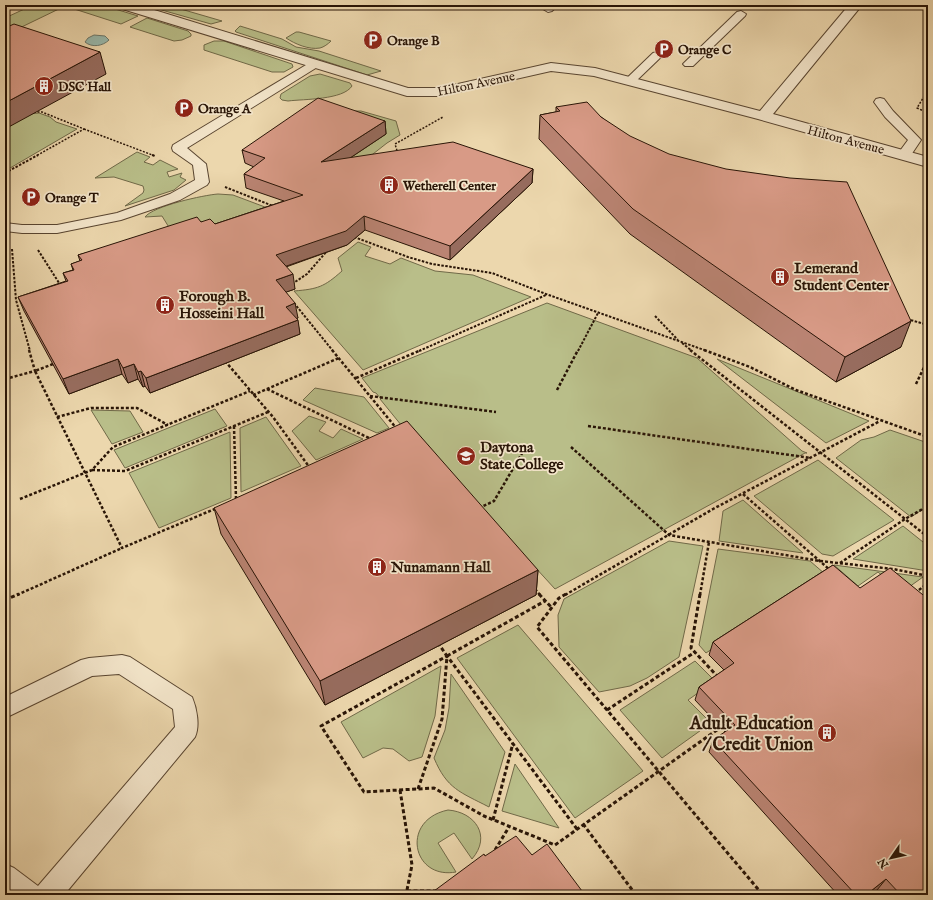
<svg xmlns="http://www.w3.org/2000/svg" width="933" height="900" font-family="'IM FELL English',serif">
<style>
.green{fill:#b9be89;stroke:#706948}
.water{fill:#99b9ac;stroke:#6c776a}
.lines{fill:none;stroke-linecap:round;stroke-linejoin:round}
.service-casing{stroke:#594530;stroke-width:2}
.minor-casing{stroke:#594530;stroke-width:2}
.path-far3{stroke:#281406;stroke-width:1.5;stroke-dasharray:2 1.5;stroke-linecap:butt}
.path-far2{stroke:#281406;stroke-width:2;stroke-dasharray:2.5 1.5;stroke-linecap:butt}
.path-far1{stroke:#281406;stroke-width:2.5;stroke-dasharray:3 2;stroke-linecap:butt}
.path{stroke:#281406;stroke-width:3;stroke-dasharray:4 2.5;stroke-linecap:butt}
.service{fill:#f3e5ca;fill-rule:evenodd}
.minor{fill:#f3e5ca;fill-rule:evenodd}
.wall{fill:#ba8473;stroke:#281406}
.shaded-wall{fill:#976c5e;stroke:#281406}
.building{fill:#d89a86;stroke:#281406}
.labels{text-anchor:middle;stroke-width:3.5;stroke-linejoin:round;paint-order:stroke}
.far-poi-label{font-size:13px;font-weight:bold;fill:#281406;stroke:#f3e5ca;text-anchor:start}
.far-street-label{font-size:13px;fill:#281406;stroke:#f3e5ca}
.poi-label{font-size:15px;font-weight:bold;fill:#281406;stroke:#f3e5ca;text-anchor:start}
.near-poi-label{font-size:18px;font-weight:bold;fill:#281406;stroke:#f3e5ca;text-anchor:end}
</style>
<rect width="100%" height="100%" fill="#ecd7ad"/>
<filter id="stains"><feTurbulence type="fractalNoise" baseFrequency=".005" numOctaves="4"/><feColorMatrix values="0 0 0 0 .2 0 0 0 0 .09 0 0 0 0 .02 0 0 0 .5 -.17"/></filter>
<radialGradient id="worn" r=".72"><stop offset=".6" stop-color="#630" stop-opacity="0"/><stop offset="1" stop-color="#630" stop-opacity=".3"/></radialGradient>
<g class="green">
<polygon points="33,5 102,5 138,16 121,24 65,6 5,35 5,18"/>
<polygon points="144,5 167,5 222,21 211,24"/>
<polygon points="147,18 188,31 191,34 191,36 182,40 174,41 130,27"/>
<polygon points="240,26 282,39 296,47 319,51 381,71 367,75 236,32 235,31"/>
<path d="M 296,32 L 299,32 L 331,41 C 328,44 324,47 320,48 C 309,50 295,44 286,38 Z"/>
<polygon points="214,41 224,41 292,64 293,67 284,72 272,72 204,50 204,45"/>
<path d="M 320,74 L 350,83 L 352,86 C 343,100 304,99 288,101 L 282,100 L 280,98 L 281,94 L 310,76 Z"/>
<polygon points="345,111 361,111 396,121 400,135 387,143 350,172"/>
<polygon points="39,113 50,117 56,122 77,129 5,171 5,118 8,116"/>
<polygon points="137,152 150,157 144,162 153,165 160,160 178,169 167,172 169,177 182,173 180,177 186,180 174,190 125,206 143,193 144,190 143,186 114,177 95,178"/>
<path d="M 218,194 L 233,195 L 273,210 L 260,220 L 170,229 L 162,216 L 145,217 C 153,206 204,195 218,194 Z"/>
<path d="M 358,242 L 371,247 L 365,256 L 390,264 L 401,258 L 435,271 L 473,275 L 531,297 L 363,370 L 294,291 C 318,289 324,287 342,271 L 338,258 Z"/>
<polygon points="547,303 697,358 802,451 807,453 805,453 555,589 414,435 410,436 380,399 381,399 376,393 373,392 362,378"/>
<polygon points="717,359 869,421 826,443"/>
<polygon points="315,388 364,397 389,428 377,433 303,400"/>
<polygon points="215,409 227,426 125,468 114,450"/>
<polygon points="91,410 130,411 143,432 112,444"/>
<polygon points="309,416 326,422 319,431 333,438 341,429 363,439 316,460 292,431"/>
<polygon points="266,417 301,466 241,492 240,428"/>
<polygon points="890,430 928,443 928,506 911,517 836,458 861,440 874,437"/>
<polygon points="230,432 231,498 159,528 129,473"/>
<polygon points="818,460 894,520 833,556 822,554 754,496"/>
<polygon points="743,500 803,553 719,541 723,511"/>
<polygon points="903,526 928,546 928,571 853,559"/>
<polygon points="669,541 703,546 679,657 647,678 630,686 599,692 559,647 558,615 564,599"/>
<polygon points="718,549 810,561 825,574 706,653 699,645"/>
<polygon points="834,565 923,577 902,592 878,572 858,586"/>
<polygon points="518,625 643,771 575,818 457,658"/>
<polygon points="695,661 715,681 688,700 711,723 662,758 620,710"/>
<polygon points="441,666 435,716 422,757 409,761 393,749 383,748 363,758 341,722"/>
<path d="M 451,674 L 505,752 L 489,807 C 460,792 447,789 434,758 L 445,730 L 449,708 Z"/>
<polygon points="515,764 559,828 502,811"/>
<path d="M 448,810 C 475,812 492,836 472,859 L 454,833 L 438,843 L 456,872 C 412,880 400,820 448,810 Z"/>
</g>
<path class="water" d="M 94,35 L 105,36 L 109,40 C 103,46 92,48 85,42 L 88,38 Z"/>
<g class="lines">
<g class="service-casing">
<g id="service">
<polygon points="546,5 558,5 552,11 548,12 543,9"/>
<polygon points="741,11 746,14 745,16 693,66 685,66 683,64 685,62 737,12"/>
<polygon points="657,52 661,53 663,55 661,57 634,83 626,83 624,81 626,79 653,53"/>
<polygon points="315,61 319,62 321,64 319,66 187,148 206,164 209,182 207,185 180,200 121,220 57,233 22,233 5,231 5,223 22,225 57,225 117,213 170,194 195,180 193,165 173,151 172,148 173,145 311,62"/>
<polygon points="880,98 884,99 893,111 921,140 909,158 899,158 897,155 908,140 885,117 874,102 876,99"/>
<path d="M 122,655 L 130,657 L 192,697 C 197,709 200,726 195,737 L 64,895 L 8,895 L 5,893 L 5,864 L 14,868 L 38,886 L 175,727 L 173,709 L 119,674 L 92,676 L 5,718 L 5,697 L 81,660 L 89,658 Z"/>
</g>
</g>
<g class="minor-casing">
<polygon id="minor" points="118,5 138,5 408,88 440,88 551,63 595,68 760,111 849,5 862,5 773,114 928,157 928,167 758,119 594,76 551,71 440,96 407,96 119,8"/>
</g>
<g class="path-far3">
<polyline points="928,90 917,108 928,113"/>
<polyline points="34,112 42,112 84,129 36,156"/>
<polyline points="84,129 155,156"/>
<polyline points="398,154 395,144 443,117"/>
</g>
<g class="path-far2">
<polyline points="152,155 155,156"/>
<polyline points="5,173 38,155"/>
<polyline points="225,187 273,206"/>
<polyline points="354,237 408,257 432,264 492,273 546,294 707,351"/>
<polyline points="12,249 16,300 30,351"/>
<polyline points="38,250 61,286"/>
<polyline points="292,284 307,274 327,251"/>
<polyline points="294,303 333,351"/>
<polyline points="655,316 678,340"/>
<polyline points="907,319 928,325"/>
<polyline points="682,343 692,351"/>
<polyline points="419,351 546,295"/>
<polyline points="578,351 598,313"/>
</g>
<g class="path-far1">
<polyline points="332,350 397,429"/>
<polyline points="690,350 928,537"/>
<polyline points="704,350 750,367 796,390 928,437"/>
<polyline points="225,361 273,417 310,468"/>
<polyline points="53,364 35,371 122,548 217,508"/>
<polyline points="356,378 421,350"/>
<polyline points="5,379 35,371 29,350"/>
<polyline points="916,384 928,359"/>
<polyline points="267,389 371,439"/>
<polyline points="557,390 578,350"/>
<polyline points="253,395 339,358"/>
<polyline points="370,396 496,412"/>
<polyline points="57,417 91,408 137,408 168,425"/>
<polyline points="234,426 236,499 238,498"/>
<polyline points="588,426 811,458"/>
<polyline points="571,447 669,535 820,561 893,569 928,576"/>
<polyline points="92,470 125,471 268,412"/>
<polyline points="743,494 830,570"/>
<polyline points="20,499 92,470 113,447 250,391"/>
<polyline points="479,508 494,501 524,450"/>
<polyline points="840,563 905,519 928,506"/>
<polyline points="535,589 540,595"/>
<polyline points="915,593 928,583"/>
<polyline points="17,595 122,548"/>
<polyline points="565,595 713,509 880,421"/>
<polyline points="700,595 709,542"/>
</g>
<g class="path">
<polyline points="539,594 552,608"/>
<polyline points="566,594 559,598 537,627 763,895"/>
<polyline points="700,594 691,648 718,677"/>
<polyline points="5,600 19,594"/>
<polyline points="447,656 545,601"/>
<polyline points="607,710 695,652"/>
<polyline points="418,789 442,719 447,656 438,643"/>
<polyline points="400,790 412,865 406,895"/>
<polyline points="493,820 513,743"/>
<polyline points="583,824 636,895"/>
<polyline points="577,829 447,656 321,726 364,792 434,788 484,816 555,845 721,727"/>
<polyline points="495,850 509,827"/>
<polyline points="407,891 436,891"/>
</g>
<use href="#service" class="service"/>
<use href="#minor" class="minor"/>
</g>
<g class="wall">
<polygon points="556,107 601,117 901,347 836,382 630,234 539,139 540,115 556,112"/>
<polygon points="385,121 386,134 350,158 533,169 532,183 450,260 365,230 347,245 286,267 295,289 286,292 298,318 297,318 300,334 150,393 145,386 143,387 138,379 128,383 122,374 69,394 24,311 18,297 66,281 63,273 73,270 71,264 80,261 78,255 201,222 215,224 284,201 246,188 244,174 254,167 245,163 242,150"/>
<polygon points="214,508 538,570 536,595 325,705 221,534"/>
<polygon points="833,565 928,895 882,895 877,890 871,895 838,895 709,752 713,740 725,732 695,700 699,687 724,670 709,655 713,642"/>
</g>
<g class="shaded-wall">
<polygon points="100,52 106,74 5,129 5,103"/>
<polygon points="385,121 386,134 323,176 321,162"/>
<polygon points="533,169 532,183 450,260 450,246"/>
<polygon points="364,216 365,230 347,245 278,269 276,255"/>
<polygon points="293,274 295,289 278,295 276,280"/>
<polygon points="295,303 298,318 289,321 286,307"/>
<polygon points="298,320 300,334 150,393 146,378"/>
<polygon points="911,321 901,347 836,382 845,357"/>
<polygon points="118,359 122,374 69,394 63,379"/>
<polygon points="134,364 138,379 128,383 123,368"/>
<polygon points="141,371 145,386 143,387 138,372"/>
<polygon points="538,570 536,595 325,705 320,681"/>
<polygon points="886,879 877,890 871,895 866,895"/>
</g>
<g class="building">
<polygon points="14,24 100,52 5,103 5,28"/>
<polygon points="318,98 385,121 321,162 453,142 533,169 450,246 364,216 346,231 276,255 293,274 276,280 295,303 286,307 298,320 146,378 141,371 138,372 134,364 123,368 118,359 63,379 18,297 68,281 63,273 74,270 71,264 82,260 78,255 197,217 201,222 210,219 215,224 303,195 244,174 265,158 242,150"/>
<polygon points="587,102 601,117 630,136 669,154 726,169 790,178 847,182 911,321 845,357 633,209 540,115 560,111 556,107"/>
<polygon points="407,421 538,570 320,681 214,508"/>
<polygon points="833,565 860,588 890,568 928,599 928,895 901,895 886,879 866,895 856,895 713,740 735,725 699,687 734,663 713,642"/>
<polygon points="516,836 532,855 547,844 585,895 436,895 434,891 484,854 485,856"/>
</g>
<defs>
<g id="parking-disc" transform="scale(1)"><circle r="9.5" fill="#8f2418" stroke="#f3e5ca"/><path d="M-3.5-5.5H1a3.5 3.5 0 0 1 0 7H-1V5.5H-3.5ZM-1-3.4V-.6H.8a1.4 1.4 0 0 0 0-2.8Z" fill="#fff"/></g>
<g id="building-disc" transform="scale(1)"><circle r="9.5" fill="#8f2418" stroke="#f3e5ca"/><path d="M-4-6H4V6H1V3H-1V6H-4ZM-2.5-4.3h1.7v1.8h-1.7ZM.8-4.3h1.7v1.8H.8ZM-2.5-1h1.7V.8h-1.7ZM.8-1h1.7V.8H.8Z" fill="#fff"/></g>
<g id="university-disc" transform="scale(1)"><circle r="9.5" fill="#8f2418" stroke="#f3e5ca"/><path d="M0-5L7-2L0 1L-7-2ZM-4 1L0 2.5L4 1V4Q0 6-4 4Z" fill="#fff"/></g>
</defs>
<g fill-rule="evenodd">
<use href="#parking-disc" x="373" y="40"/>
<use href="#parking-disc" x="664" y="49"/>
<use href="#building-disc" x="44" y="86"/>
<use href="#parking-disc" x="184" y="108"/>
<use href="#building-disc" x="389" y="185"/>
<use href="#parking-disc" x="31" y="197"/>
<use href="#building-disc" x="780" y="277"/>
<use href="#building-disc" x="165" y="305"/>
<use href="#university-disc" x="466" y="456"/>
<use href="#building-disc" x="377" y="567"/>
<use href="#building-disc" x="827" y="733"/>
</g>
<g class="labels">
<g class="far-poi-label">
<text x="387" y="45">Orange B</text>
<text x="678" y="54">Orange C</text>
<text x="58" y="91">DSC Hall</text>
<text x="198" y="113">Orange A</text>
<text x="403" y="190">Wetherell Center</text>
<text x="45" y="202">Orange T</text>
</g>
<g class="far-street-label">
<text transform="translate(476 83) rotate(-12)" y="5">Hilton Avenue</text>
<text transform="translate(846 139) rotate(15)" y="5">Hilton Avenue</text>
</g>
<g class="poi-label">
<text x="794" y="273">Lemerand<tspan x="794" dy="17">Student Center</tspan></text>
<text x="179" y="301">Forough B.<tspan x="179" dy="17">Hosseini Hall</tspan></text>
<text x="480" y="452">Daytona<tspan x="480" dy="17">State College</tspan></text>
<text x="391" y="572">Nunamann Hall</text>
</g>
<g class="near-poi-label">
<text x="813" y="729">Adult Education<tspan x="813" dy="21">/ Credit Union</tspan></text>
</g>
</g>
<rect width="933" height="900" fill="none" stroke="#ecd7ad" stroke-width="20"/>
<rect x="6" y="6" width="921" height="888" fill="none" stroke="#281406" stroke-width="2"/>
<rect x="10" y="10" width="913" height="880" fill="none" stroke="#281406"/>
<g transform="translate(891 858) rotate(236)" stroke="#f3e5ca" stroke-width="3" paint-order="stroke">
<path d="M0-3L7 15L0 10L-7 15Z" fill="#281406"/>
<text y="-6" font-size="11" font-weight="bold" text-anchor="middle" fill="#281406">N</text>
</g>
<rect width="100%" height="100%" filter="url(#stains)"/>
<rect width="100%" height="100%" fill="url(#worn)"/>
</svg>
